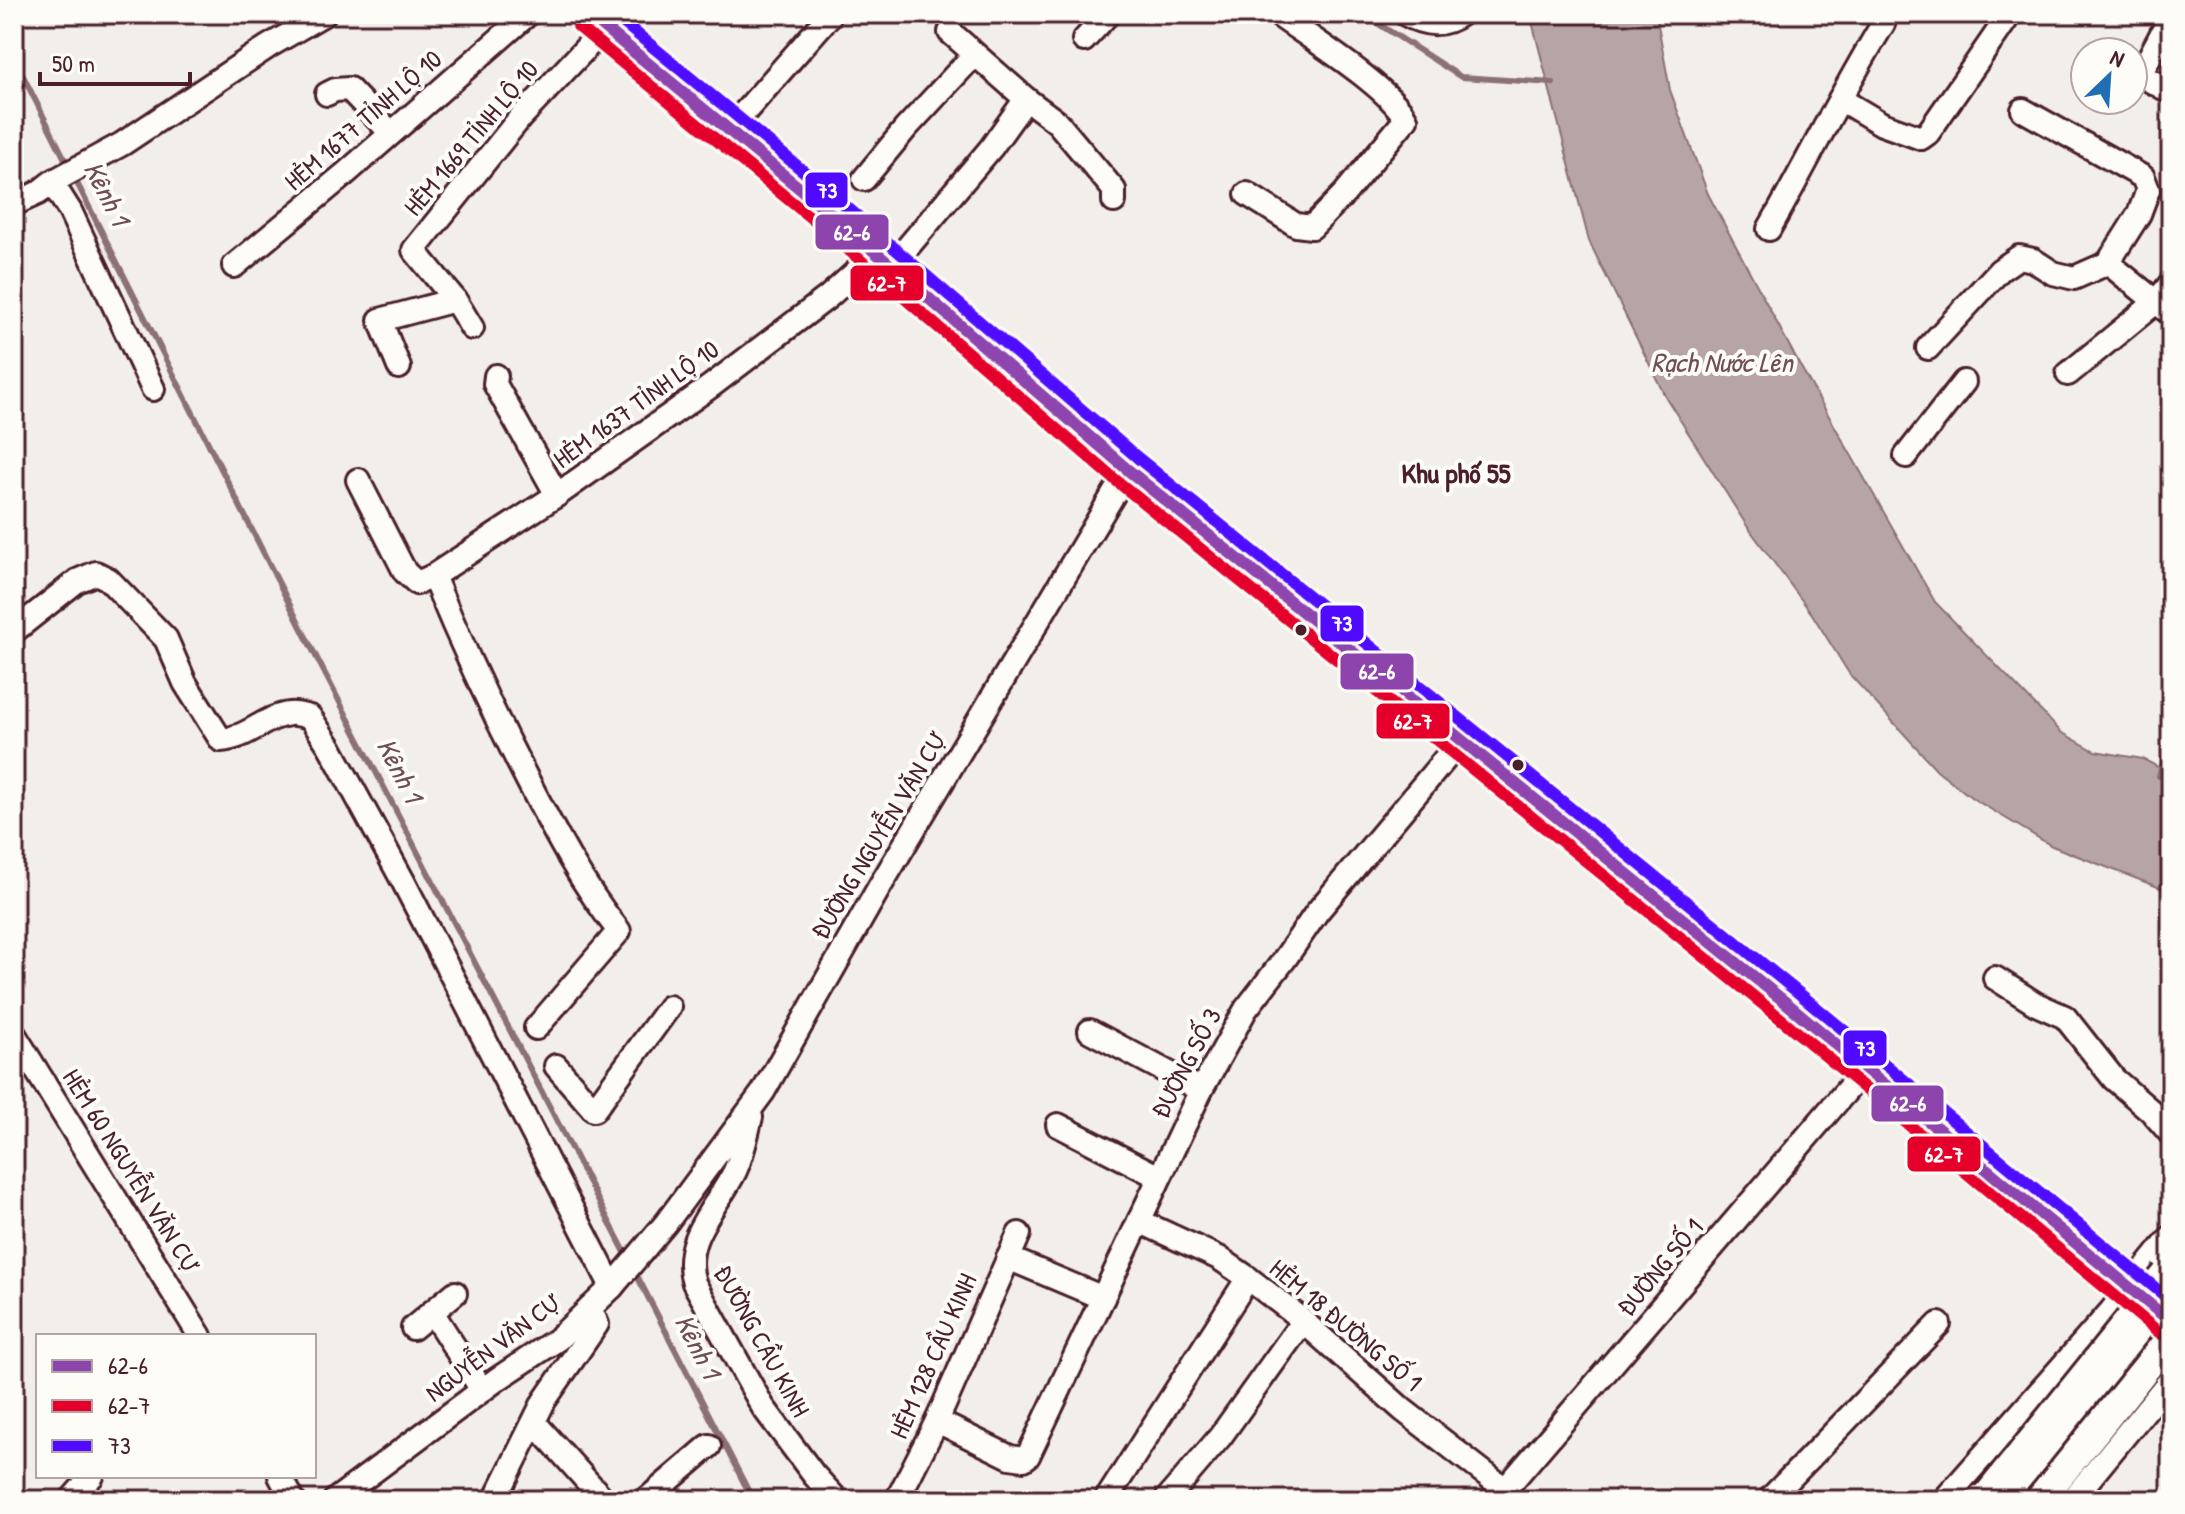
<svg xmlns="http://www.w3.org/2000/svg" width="2185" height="1514" font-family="'Patrick Hand',sans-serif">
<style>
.water{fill:#b7a5a6;stroke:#8b6f75;stroke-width:2}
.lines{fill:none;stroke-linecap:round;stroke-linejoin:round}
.stream{stroke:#8b6f75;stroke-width:6}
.street-casing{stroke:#4a1f2b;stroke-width:28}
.primary-casing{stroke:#4a1f2b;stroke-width:40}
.highway-casing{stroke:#4a1f2b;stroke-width:46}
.street{stroke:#fdfcf7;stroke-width:22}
.primary{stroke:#fdfcf7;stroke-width:34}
.highway{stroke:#fdfcf7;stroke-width:40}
.highway-bridge-casing{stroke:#4a1f2b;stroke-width:46;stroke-linecap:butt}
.highway-bridge{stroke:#fdfcf7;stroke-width:40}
.bus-1-casing{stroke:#fdfcf7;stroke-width:18}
.bus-2-casing{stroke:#fdfcf7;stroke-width:18}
.bus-3-casing{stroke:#fdfcf7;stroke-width:18}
.bus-1{stroke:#8e44ad;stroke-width:12}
.bus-2{stroke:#e4002b;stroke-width:12}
.bus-3{stroke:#4f0aff;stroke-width:12}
.bus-dot{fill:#4a1f2b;stroke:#fdfcf7;stroke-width:3}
.labels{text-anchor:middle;stroke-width:8;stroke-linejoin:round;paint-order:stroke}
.street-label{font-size:26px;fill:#4a1f2b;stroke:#fdfcf7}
.water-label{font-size:28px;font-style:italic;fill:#704e56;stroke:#fdfcf7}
.neighbourhood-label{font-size:28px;font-weight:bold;fill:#4a1f2b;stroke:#fdfcf7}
.line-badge{stroke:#fdfcf7;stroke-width:3}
.badge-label{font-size:22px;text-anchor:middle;font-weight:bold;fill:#fff}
</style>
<rect width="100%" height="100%" fill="#f2efeb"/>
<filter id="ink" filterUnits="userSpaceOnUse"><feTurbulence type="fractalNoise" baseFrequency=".0125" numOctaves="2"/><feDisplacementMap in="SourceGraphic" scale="16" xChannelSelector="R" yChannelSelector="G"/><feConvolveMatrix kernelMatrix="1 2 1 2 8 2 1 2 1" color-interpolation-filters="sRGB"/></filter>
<g filter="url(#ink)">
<polygon class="water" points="1530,14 1656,14 1670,90 1708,194 1798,362 1935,602 2061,732 2095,751 2143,759 2171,774 2171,892 2052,846 1972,798 1937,770 1850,675 1812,614 1747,526 1665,396 1589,241"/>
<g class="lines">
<g class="stream">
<polyline points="1363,14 1461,77 1553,83"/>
<polyline points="14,58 307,639 628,1258"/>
<polyline points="2159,776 2171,735"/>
<polyline points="633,1268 753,1500"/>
</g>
<g class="street-casing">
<g id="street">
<path d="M 1405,14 C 1424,25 1443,27 1461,14"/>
<polyline points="950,32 1026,99 1057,122 1114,190 1114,201"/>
<polyline points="1084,40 1108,14"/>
<polyline points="2133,71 2171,92"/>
<polyline points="2140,75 2171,16"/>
<polyline points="327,94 335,90 349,89 391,133"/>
<polyline points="1840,99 1882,124 1921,138 1928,133 2010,14"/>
<polyline points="729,130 831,14"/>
<polyline points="864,179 906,128 974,55"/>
<polyline points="49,185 58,192 70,211 153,389"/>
<path d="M 1247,194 L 1296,225 L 1312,227 L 1345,193 L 1406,119 C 1388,86 1310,38 1277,14"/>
<polyline points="14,204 38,193 52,182 122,144 269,46 324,14"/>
<path d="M 1769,229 C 1808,161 1842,91 1883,24 L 1886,14"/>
<polyline points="2108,263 2171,314"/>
<polyline points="234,266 345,174 528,14"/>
<polyline points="891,267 991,148 1026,99"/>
<polyline points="472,328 455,300 414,250 520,118 618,14"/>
<polyline points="1928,348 2000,270 2019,257 2033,260 2053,273 2074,278 2108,263 2139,214 2148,190 2143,177 2023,110"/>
<polyline points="399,367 380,320 455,300"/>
<polyline points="2068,374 2156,302 2171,283"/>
<polyline points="496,376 495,384 557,495"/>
<polyline points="1906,456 1964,382"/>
<polyline points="358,480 405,572 417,583 433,576 557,495 711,386 828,297 876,254"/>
<path d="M 433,576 C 462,646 493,713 528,781 C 555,833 582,885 619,931 L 536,1028"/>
<path d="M 14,631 L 77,581 L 96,573 L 108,579 L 166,639 L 185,683 L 221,740 C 249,738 265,716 290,714 C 296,713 304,716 310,717 L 330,747 L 403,881 L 612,1287"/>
<polyline points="1995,978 2036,1004 2065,1017 2114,1079 2151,1111 2171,1134"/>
<polyline points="1090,1031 1201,1090"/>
<polyline points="14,1034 200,1336"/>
<polyline points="556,1066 594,1110 669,1007"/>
<path d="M 751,1117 C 746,1136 743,1154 735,1171 C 717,1208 680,1239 694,1283 L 763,1407 L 814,1475 L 837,1500"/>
<polyline points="1058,1125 1159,1177"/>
<polyline points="1139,1221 1219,1258 1248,1278 1295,1314 1403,1410 1505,1489"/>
<polyline points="1008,1258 1103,1298"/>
<polyline points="432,1312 482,1390"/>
<polyline points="413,1328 455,1293"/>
<polyline points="937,1421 1010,1457 1024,1459 1028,1456 1201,1090 1246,1009 1284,960 1317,912 1461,740"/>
<polyline points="535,1423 604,1500"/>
<polyline points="280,1476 293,1500"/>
<polyline points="71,1500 92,1476"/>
<polyline points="335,1500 496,1380 558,1339 612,1287 666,1223 763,1092 880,886 1128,470"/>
<polyline points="495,1500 544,1401 597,1324 590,1308"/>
<polyline points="646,1500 709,1446"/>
<polyline points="897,1500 937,1421 1019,1234"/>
<polyline points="1106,1500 1248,1278"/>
<polyline points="1166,1500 1220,1437 1303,1321"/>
<polyline points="1496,1500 1865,1069"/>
<polyline points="1769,1500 1939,1324"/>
<polyline points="1944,1500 2111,1311 2171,1237"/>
<polyline points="2072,1500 2171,1379"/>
</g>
</g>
<g class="primary-casing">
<polyline id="primary" points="588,14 832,215 1128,470 1790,1006 2169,1321"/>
</g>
<g class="highway-casing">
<polyline id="highway" points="2032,1500 2171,1327"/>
</g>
<use href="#street" class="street"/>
<use href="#primary" class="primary"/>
<use href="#highway" class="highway"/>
<g class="highway-bridge-casing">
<polyline id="highway-bridge" points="1992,1500 2171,1278"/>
</g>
<use href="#highway-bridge" class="highway-bridge"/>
<g class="bus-1-casing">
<polyline id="bus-1" points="588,14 832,215 1128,470 1790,1006 2171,1322"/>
</g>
<g class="bus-2-casing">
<polyline id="bus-2" points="578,26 822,227 1118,482 1780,1018 2161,1334"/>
</g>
<g class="bus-3-casing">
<polyline id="bus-3" points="613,14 842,203 1138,458 1800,994 2171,1301"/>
</g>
<use href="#bus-1" class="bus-1"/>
<use href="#bus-2" class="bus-2"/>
<use href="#bus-3" class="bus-3"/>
</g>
</g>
<g class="bus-dot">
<circle cx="1301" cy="630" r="7"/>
<circle cx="1518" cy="765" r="7"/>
</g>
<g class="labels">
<g class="street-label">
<text transform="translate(363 120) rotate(-41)" y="9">HẺM 1677 TỈNH LỘ 10</text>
<text transform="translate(471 138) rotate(-50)" y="9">HẺM 1669 TỈNH LỘ 10</text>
<text transform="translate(636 404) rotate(-36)" y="9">HẺM 1637 TỈNH LỘ 10</text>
<text transform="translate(878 836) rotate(-59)" y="9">ĐƯỜNG NGUYỄN VĂN CỰ</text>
<text transform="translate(1186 1063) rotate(-62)" y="9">ĐƯỜNG SỐ 3</text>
<text transform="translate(131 1170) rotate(58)" y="9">HẺM 60 NGUYỄN VĂN CỰ</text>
<text transform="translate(1660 1267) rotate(-50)" y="9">ĐƯỜNG SỐ 1</text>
<text transform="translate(1346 1325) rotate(40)" y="9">HẺM 18 ĐƯỜNG SỐ 1</text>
<text transform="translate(762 1341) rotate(61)" y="9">ĐƯỜNG CẦU KINH</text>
<text transform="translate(492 1348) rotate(-37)" y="9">NGUYỄN VĂN CỰ</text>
<text transform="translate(933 1356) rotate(-66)" y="9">HẺM 128 CẦU KINH</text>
</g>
<g class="water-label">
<text transform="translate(107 193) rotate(63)" y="10">Kênh 1</text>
<text x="1722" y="372">Rạch Nước Lên</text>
<text transform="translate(400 770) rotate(63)" y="10">Kênh 1</text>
<text transform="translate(698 1346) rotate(63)" y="10">Kênh 1</text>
</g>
<g class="neighbourhood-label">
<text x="1456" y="483">Khu phố 55</text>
</g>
</g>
<g class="line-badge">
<rect x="804" y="171" width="45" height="38" rx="8" fill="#4f0aff"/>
<rect x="814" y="213" width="76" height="38" rx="8" fill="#8e44ad"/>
<rect x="849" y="264" width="76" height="38" rx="8" fill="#e4002b"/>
<rect x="1319" y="604" width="46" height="39" rx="8" fill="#4f0aff"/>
<rect x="1339" y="652" width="76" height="39" rx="8" fill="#8e44ad"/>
<rect x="1375" y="702" width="76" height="38" rx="8" fill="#e4002b"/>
<rect x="1842" y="1029" width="46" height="38" rx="8" fill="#4f0aff"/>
<rect x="1870" y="1084" width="75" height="39" rx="8" fill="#8e44ad"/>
<rect x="1906" y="1135" width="76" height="38" rx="8" fill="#e4002b"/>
</g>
<g class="badge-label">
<text x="827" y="198">73</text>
<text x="852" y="240">62-6</text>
<text x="887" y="291">62-7</text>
<text x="1342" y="631">73</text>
<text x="1377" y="679">62-6</text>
<text x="1413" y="729">62-7</text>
<text x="1865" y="1056">73</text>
<text x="1908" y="1111">62-6</text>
<text x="1944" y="1162">62-7</text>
</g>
<rect width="2185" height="1514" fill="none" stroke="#fdfcf7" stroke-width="48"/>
<rect x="24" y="24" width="2137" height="1466" fill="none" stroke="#4a1f2b" stroke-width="3" filter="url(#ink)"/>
<rect x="36" y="1334" width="280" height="144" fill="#fdfcf7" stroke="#b5a4a5" stroke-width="2"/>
<rect x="52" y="1360" width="40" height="12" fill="#8e44ad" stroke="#b5a4a5" stroke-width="2"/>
<text x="108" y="1374" font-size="24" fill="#4a1f2b">62-6</text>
<rect x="52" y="1400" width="40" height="12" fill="#e4002b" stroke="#b5a4a5" stroke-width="2"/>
<text x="108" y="1414" font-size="24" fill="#4a1f2b">62-7</text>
<rect x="52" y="1440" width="40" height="12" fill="#4f0aff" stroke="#b5a4a5" stroke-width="2"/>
<text x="108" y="1454" font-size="24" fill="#4a1f2b">73</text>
<g transform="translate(2109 76) rotate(25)"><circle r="38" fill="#fdfcf7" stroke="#b5a4a5" stroke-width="2"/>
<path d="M0-6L14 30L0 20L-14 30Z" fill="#1f6fb2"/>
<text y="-12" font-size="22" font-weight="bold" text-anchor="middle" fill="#4a1f2b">N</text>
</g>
<path d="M40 72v12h150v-12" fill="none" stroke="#4a1f2b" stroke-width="4"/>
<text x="52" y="72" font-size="24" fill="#4a1f2b" stroke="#fdfcf7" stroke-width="6" paint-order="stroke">50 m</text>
</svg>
